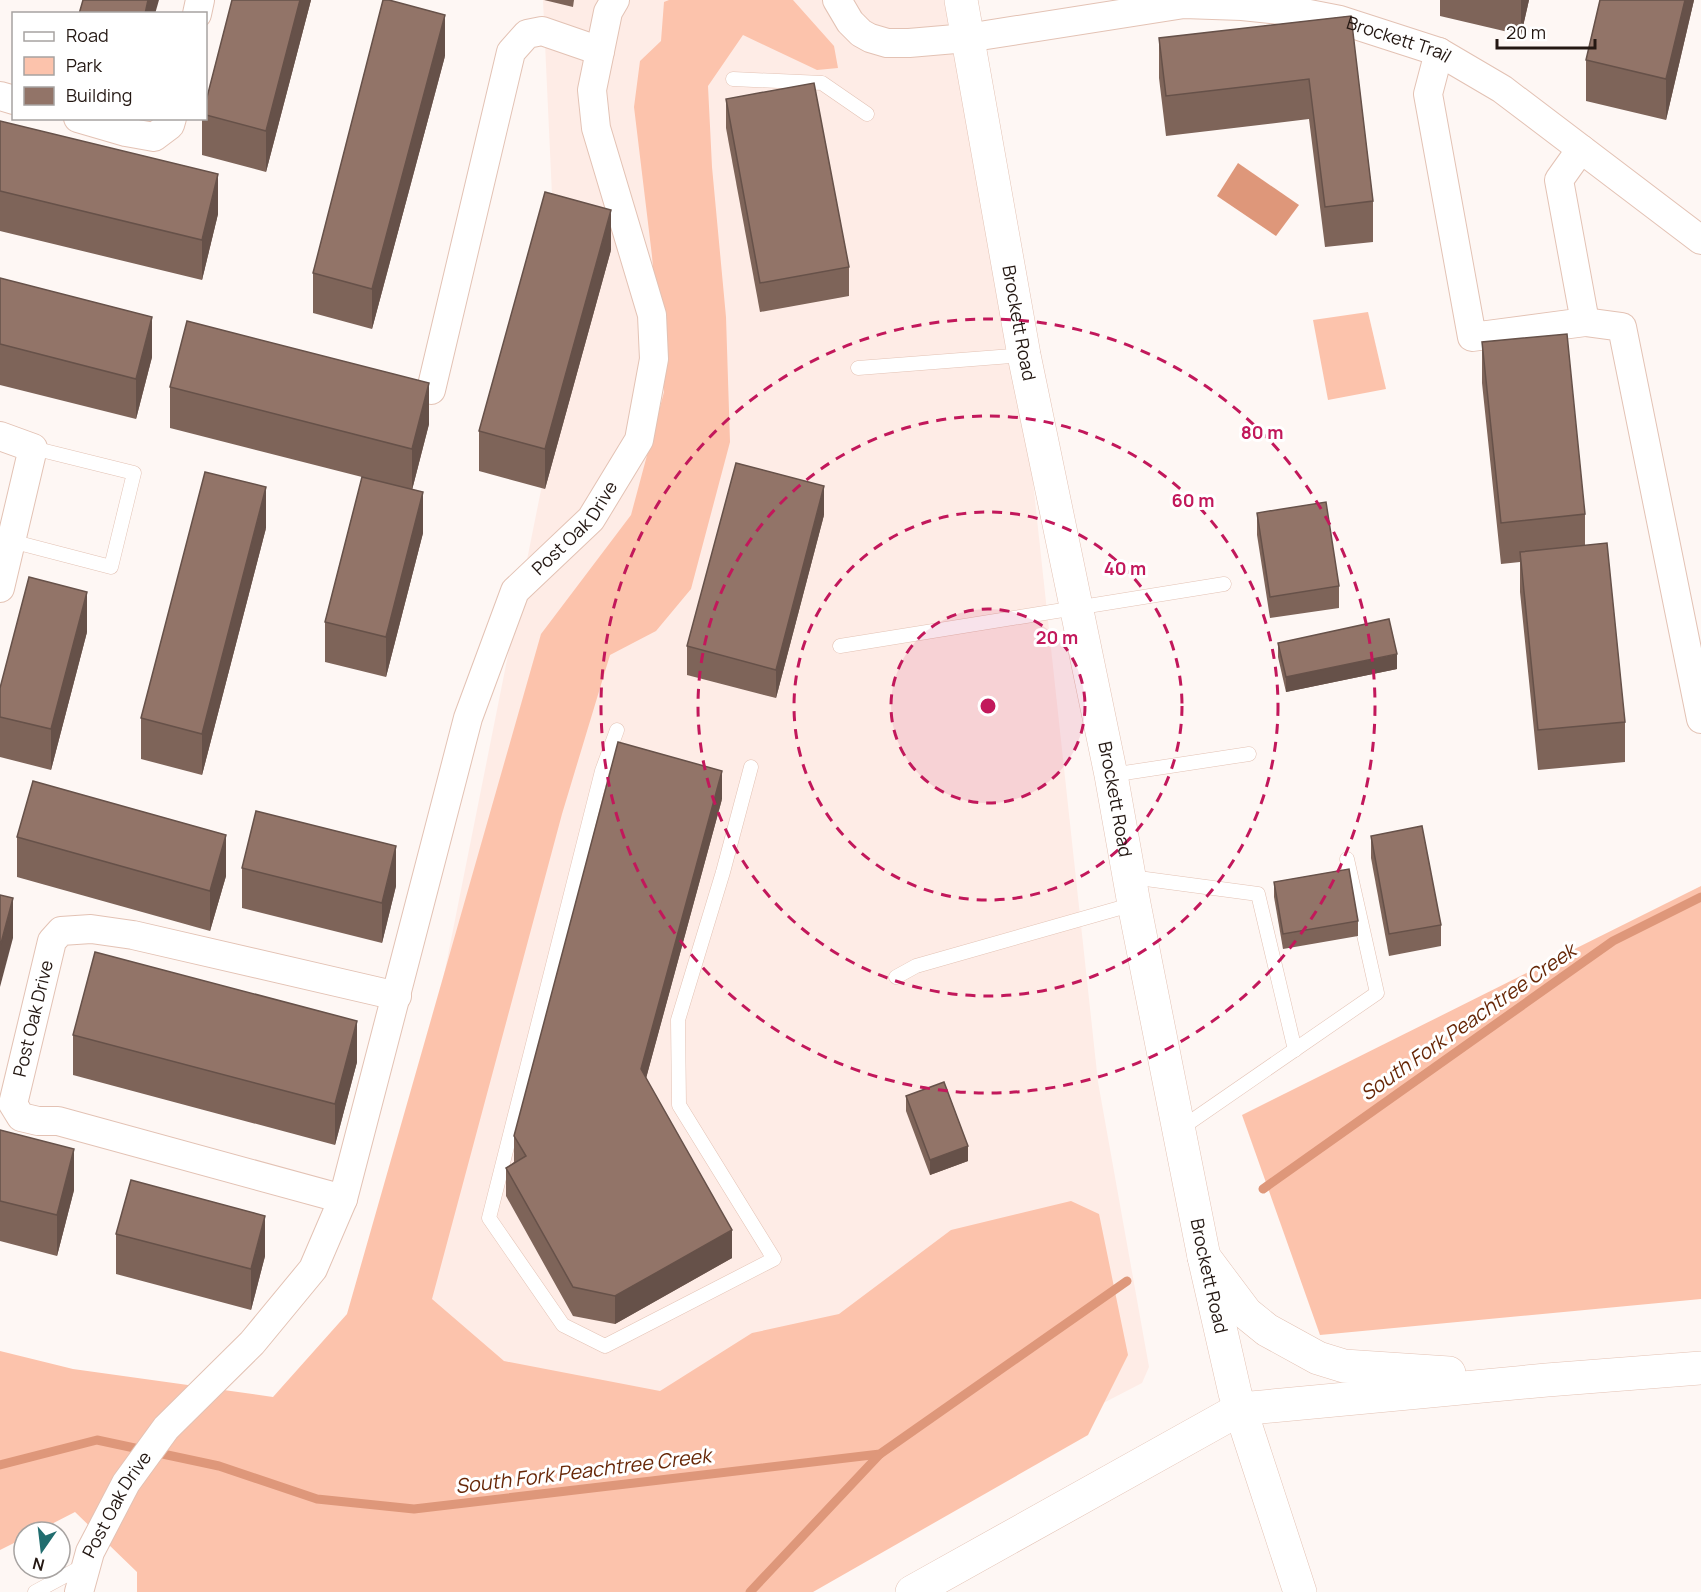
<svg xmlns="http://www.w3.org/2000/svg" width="1701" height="1592" font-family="Manrope,sans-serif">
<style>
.built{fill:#feece6}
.green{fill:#fcc3ac}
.water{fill:#de977a}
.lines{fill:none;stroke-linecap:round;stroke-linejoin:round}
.stream{stroke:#de977a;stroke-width:9}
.lane-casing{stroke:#e3c2b4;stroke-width:15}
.street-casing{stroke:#e3c2b4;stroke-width:30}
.secondary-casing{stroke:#e3c2b4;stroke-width:34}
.highway-casing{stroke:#e3c2b4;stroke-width:34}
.lane{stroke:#fff;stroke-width:14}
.street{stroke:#fff;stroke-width:28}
.secondary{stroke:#fff;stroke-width:33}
.highway{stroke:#fff;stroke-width:33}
.wall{fill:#7e6459}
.shaded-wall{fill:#665149}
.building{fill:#927468;stroke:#665149;stroke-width:1.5}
.ring{fill:none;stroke:#c2185b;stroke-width:3;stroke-dasharray:10 8}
.labels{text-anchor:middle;stroke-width:6;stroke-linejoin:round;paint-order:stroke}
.street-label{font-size:18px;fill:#241813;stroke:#fff}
.water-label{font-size:20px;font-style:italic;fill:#672707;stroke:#fff}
.centre{fill:#c2185b;stroke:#fff;stroke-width:3}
.ring-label{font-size:18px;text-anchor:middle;font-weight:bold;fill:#c2185b;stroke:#fff;stroke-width:6;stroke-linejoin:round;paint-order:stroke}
</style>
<rect width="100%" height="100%" fill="#fef7f4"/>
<polygon class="built" points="543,0 952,0 1024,399 1098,1082 1149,1367 1142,1383 739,1592 374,1325 561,390"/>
<g class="green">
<polygon points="669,0 793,0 834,46 838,68 817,70 743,35 708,86 712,167 726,317 730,442 691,589 656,631 610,655 562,814 432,1299 504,1361 660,1391 752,1333 839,1314 951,1230 1071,1201 1099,1214 1128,1355 1088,1435 813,1592 137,1592 137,1572 75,1512 36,1532 24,1532 24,1538 0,1550 0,1351 73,1369 273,1397 347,1314 541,634 631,515 664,392 652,256 634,107 640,61 661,41 664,2"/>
<polygon points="1368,312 1386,389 1328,400 1313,320"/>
<polygon points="1701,886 1701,1299 1320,1335 1242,1115"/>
</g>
<polygon class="water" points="1238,163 1299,205 1276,236 1217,196"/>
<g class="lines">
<g class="stream">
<polyline points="1263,1189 1613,941 1701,897"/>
<polyline points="0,1465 97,1440 219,1466 317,1499 414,1509 880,1454 1127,1281"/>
<polyline points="750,1592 880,1454"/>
</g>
<g class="lane-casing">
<g id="lane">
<polyline points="733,79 822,83 867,114"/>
<polyline points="858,368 1024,355"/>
<polyline points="11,541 111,567 134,473 33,448"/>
<polyline points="840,646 1224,584"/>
<polyline points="617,730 602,771 489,1218 563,1325 605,1346 774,1259 679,1105 678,1020 723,872 751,767"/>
<polyline points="1111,775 1249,754"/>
<polyline points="1131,877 1258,894 1295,1050"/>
<polyline points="896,977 916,966 1134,904"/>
<polyline points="1180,1129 1377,993 1347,859"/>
<polyline points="35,1592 85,1565"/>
</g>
</g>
<g class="street-casing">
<g id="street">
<path id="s1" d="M 837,0 L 850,22 L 861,33 L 870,38 L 887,43 L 909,43 L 967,38 L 1184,4 L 1242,6 L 1299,12 L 1340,20 L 1439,52 L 1502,89 L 1701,240"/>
<polyline points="197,14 200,0"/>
<polyline points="1439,52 1428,94 1472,337 1585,322 1559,180 1581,149"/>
<polyline points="0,96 14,100"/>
<polyline points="78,118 126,132 154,137 170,125 172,118"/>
<polyline points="1585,322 1622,327 1701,719"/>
<polyline points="431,390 511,52 527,34 542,31 600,51"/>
<polyline points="0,436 33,448 0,588"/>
<path id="s2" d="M 343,1199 L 58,1121 L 38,1121 L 21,1117 L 13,1104 L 52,941 L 61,931 L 91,929 L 133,935 L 397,996"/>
<path id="s3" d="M 79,1592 L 90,1552 L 126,1483 L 166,1428 L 252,1343 L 313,1269 L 343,1199 L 468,718 L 515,591 L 591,519 L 639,440 L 654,359 L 652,315 L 596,128 L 592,90 L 608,12 L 615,0"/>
</g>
</g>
<g class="secondary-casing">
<g id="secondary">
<path id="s4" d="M 961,0 L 1024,355 L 1111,775 L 1134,904 L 1204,1257 L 1235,1393 L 1300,1592"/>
</g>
</g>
<g class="highway-casing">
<g id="highway">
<polyline points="1204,1257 1246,1313 1267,1330 1318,1358 1344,1366 1449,1373"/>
<polyline points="912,1592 1240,1409 1547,1380 1701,1368"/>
</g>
</g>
<use href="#lane" class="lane"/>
<use href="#street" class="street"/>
<use href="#secondary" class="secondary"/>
<use href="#highway" class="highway"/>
</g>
<g class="wall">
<polygon points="232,0 311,0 266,172 202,155 202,118 206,118 206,101"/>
<polygon points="544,0 574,0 573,7"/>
<polygon points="1440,0 1529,0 1521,35 1440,16"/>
<polygon points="1600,0 1694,0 1666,120 1586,101 1586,60"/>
<polygon points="1351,16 1373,201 1373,242 1325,247 1309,119 1166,136 1159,78 1159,38"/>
<polygon points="445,56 372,329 313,313 313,273"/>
<polygon points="726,99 849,267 849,296 760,312 726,128"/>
<polygon points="0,121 218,214 202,280 0,231"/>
<polygon points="611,250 545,489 479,471 479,431"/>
<polygon points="0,278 152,357 136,419 0,385"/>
<polygon points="1482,342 1585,514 1585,545 1625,722 1625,762 1538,770 1520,592 1520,562 1501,564 1482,383"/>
<polygon points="170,387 429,424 412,490 423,533 386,677 325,662 325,622 362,477 170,428"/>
<polygon points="1257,513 1339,586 1339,608 1270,618 1257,535"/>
<polygon points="824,515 776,698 687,675 687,646"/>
<polygon points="266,528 202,775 141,759 141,718"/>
<polygon points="87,632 51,770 0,757 0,688"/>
<polygon points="1278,643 1397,669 1286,692 1278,657"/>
<polygon points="722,799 646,1078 732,1258 615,1324 573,1316 506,1196 506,1168 514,1162 514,1136"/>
<polygon points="1371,836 1441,925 1441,946 1389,956 1371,858"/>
<polygon points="17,837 226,876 210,931 17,877"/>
<polygon points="242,868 396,886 382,943 242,908"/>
<polygon points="1274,882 1358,921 1358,936 1283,949 1274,897"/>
<polygon points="73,1035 357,1062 335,1145 73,1075"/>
<polygon points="906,1096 968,1161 930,1175 906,1111"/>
<polygon points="0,1130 74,1190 57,1256 0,1241"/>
<polygon points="116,1234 265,1256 251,1310 116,1274"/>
</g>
<g class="shaded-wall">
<polygon points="148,0 159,0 155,14 145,14"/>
<polygon points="300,0 311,0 266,172 266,131"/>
<polygon points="1521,0 1529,0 1521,35"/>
<polygon points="1685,0 1694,0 1666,120 1666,79"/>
<polygon points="445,15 445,56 372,329 372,289"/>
<polygon points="218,174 218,214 202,280 202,240"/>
<polygon points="611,210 611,250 545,489 545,449"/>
<polygon points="152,317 152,357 136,419 136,379"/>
<polygon points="429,383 429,424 412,490 412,449"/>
<polygon points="824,486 824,515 776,698 776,670"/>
<polygon points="266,487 266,528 202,775 202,734"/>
<polygon points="423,492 423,533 386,677 386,637"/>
<polygon points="87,592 87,632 51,770 51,729"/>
<polygon points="1397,654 1397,669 1286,692 1286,677"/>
<polygon points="722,771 722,799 641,1097 641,1069"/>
<polygon points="226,835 226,876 210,931 210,891"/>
<polygon points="396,846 396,886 382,943 382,903"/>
<polygon points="13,898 13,938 0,987 0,947"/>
<polygon points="357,1021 357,1062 335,1145 335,1104"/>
<polygon points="968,1146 968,1161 930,1175 930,1160"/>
<polygon points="74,1149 74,1190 57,1256 57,1215"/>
<polygon points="265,1216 265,1256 251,1310 251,1269"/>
<polygon points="732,1230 732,1258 615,1324 615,1296"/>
</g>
<g class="building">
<polygon points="83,0 148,0 145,14 79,14"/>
<polygon points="232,0 300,0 266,131 206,115 206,101"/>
<polygon points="383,0 389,0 445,15 372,289 313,273"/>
<polygon points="1600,0 1685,0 1666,79 1586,60"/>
<polygon points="1351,16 1373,201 1325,207 1309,79 1166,96 1159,38"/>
<polygon points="814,83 849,267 760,283 726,99"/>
<polygon points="0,121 218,174 202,240 0,191"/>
<polygon points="545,192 611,210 545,449 479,431"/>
<polygon points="0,278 152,317 136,379 0,344"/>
<polygon points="187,321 429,383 412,449 170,387"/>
<polygon points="1567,334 1585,514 1501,523 1482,342"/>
<polygon points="736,463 824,486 776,670 687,646"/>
<polygon points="205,472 266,487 202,734 141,718"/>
<polygon points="362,477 423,492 386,637 325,622"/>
<polygon points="1326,502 1339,586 1270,597 1257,513"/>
<polygon points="1607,543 1625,722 1538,730 1520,552"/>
<polygon points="29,577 87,592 51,729 0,717 0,688"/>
<polygon points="1389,619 1397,654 1286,677 1278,643"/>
<polygon points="618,742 722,771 641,1069 732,1230 615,1296 573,1287 506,1168 526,1156 514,1136"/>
<polygon points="33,781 226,835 210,891 17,837"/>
<polygon points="256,811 396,846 382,903 242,868"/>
<polygon points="1422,826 1441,925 1389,934 1371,836"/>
<polygon points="1349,869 1358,921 1283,934 1274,882"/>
<polygon points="0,895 13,898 0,947"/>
<polygon points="95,952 357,1021 335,1104 73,1035"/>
<polygon points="944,1082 968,1146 930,1160 906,1096"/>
<polygon points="0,1130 74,1149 57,1215 0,1201"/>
<polygon points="131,1180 265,1216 251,1269 116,1234"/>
</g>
<circle cx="988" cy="706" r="97" fill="#c2185b" fill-opacity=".12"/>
<g class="ring">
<circle cx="988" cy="706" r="97"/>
<circle cx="988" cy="706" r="194"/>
<circle cx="988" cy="706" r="290"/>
<circle cx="988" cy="706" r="387"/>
</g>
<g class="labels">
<g class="street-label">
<text dy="6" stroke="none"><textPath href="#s1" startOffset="588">Brockett Trail</textPath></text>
<text dy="6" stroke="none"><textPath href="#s4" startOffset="328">Brockett Road</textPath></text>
<text dy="6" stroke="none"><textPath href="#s3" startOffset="1200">Post Oak Drive</textPath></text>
<text dy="6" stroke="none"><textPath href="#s4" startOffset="814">Brockett Road</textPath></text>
<text dy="6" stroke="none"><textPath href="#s2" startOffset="436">Post Oak Drive</textPath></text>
<text dy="6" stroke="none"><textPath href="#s4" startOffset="1300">Brockett Road</textPath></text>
<text dy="6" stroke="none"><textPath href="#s3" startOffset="96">Post Oak Drive</textPath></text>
</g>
<g class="water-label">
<text transform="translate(1468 1022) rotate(-35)" y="7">South Fork Peachtree Creek</text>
<text transform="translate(583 1471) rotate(-7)" y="7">South Fork Peachtree Creek</text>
</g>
</g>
<circle cx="988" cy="706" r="9" class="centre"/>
<g class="ring-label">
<text x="1262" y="439">80 m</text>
<text x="1193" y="507">60 m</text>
<text x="1125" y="575">40 m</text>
<text x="1057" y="644">20 m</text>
</g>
<rect x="12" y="12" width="195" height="108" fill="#ffffff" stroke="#a7a3a1" stroke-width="1.5"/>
<rect x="24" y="32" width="30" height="9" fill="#ffffff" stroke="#a7a3a1" stroke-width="1.5"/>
<text x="66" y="42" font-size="18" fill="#241813">Road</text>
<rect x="24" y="57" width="30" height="18" fill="#fcc3ac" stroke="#a7a3a1" stroke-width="1.5"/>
<text x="66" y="72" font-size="18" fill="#241813">Park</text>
<rect x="24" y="87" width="30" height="18" fill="#927468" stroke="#a7a3a1" stroke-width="1.5"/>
<text x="66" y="102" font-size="18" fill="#241813">Building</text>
<g transform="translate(42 1550) rotate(194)"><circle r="28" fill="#ffffff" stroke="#a7a3a1" stroke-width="1.5"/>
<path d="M0-4.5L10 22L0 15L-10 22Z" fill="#216d6f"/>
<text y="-9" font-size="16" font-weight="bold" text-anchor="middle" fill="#241813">N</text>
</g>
<path d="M1497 39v9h98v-9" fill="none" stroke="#241813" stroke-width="3"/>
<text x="1506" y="39" font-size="18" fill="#241813" stroke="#ffffff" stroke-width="4.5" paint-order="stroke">20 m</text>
</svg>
